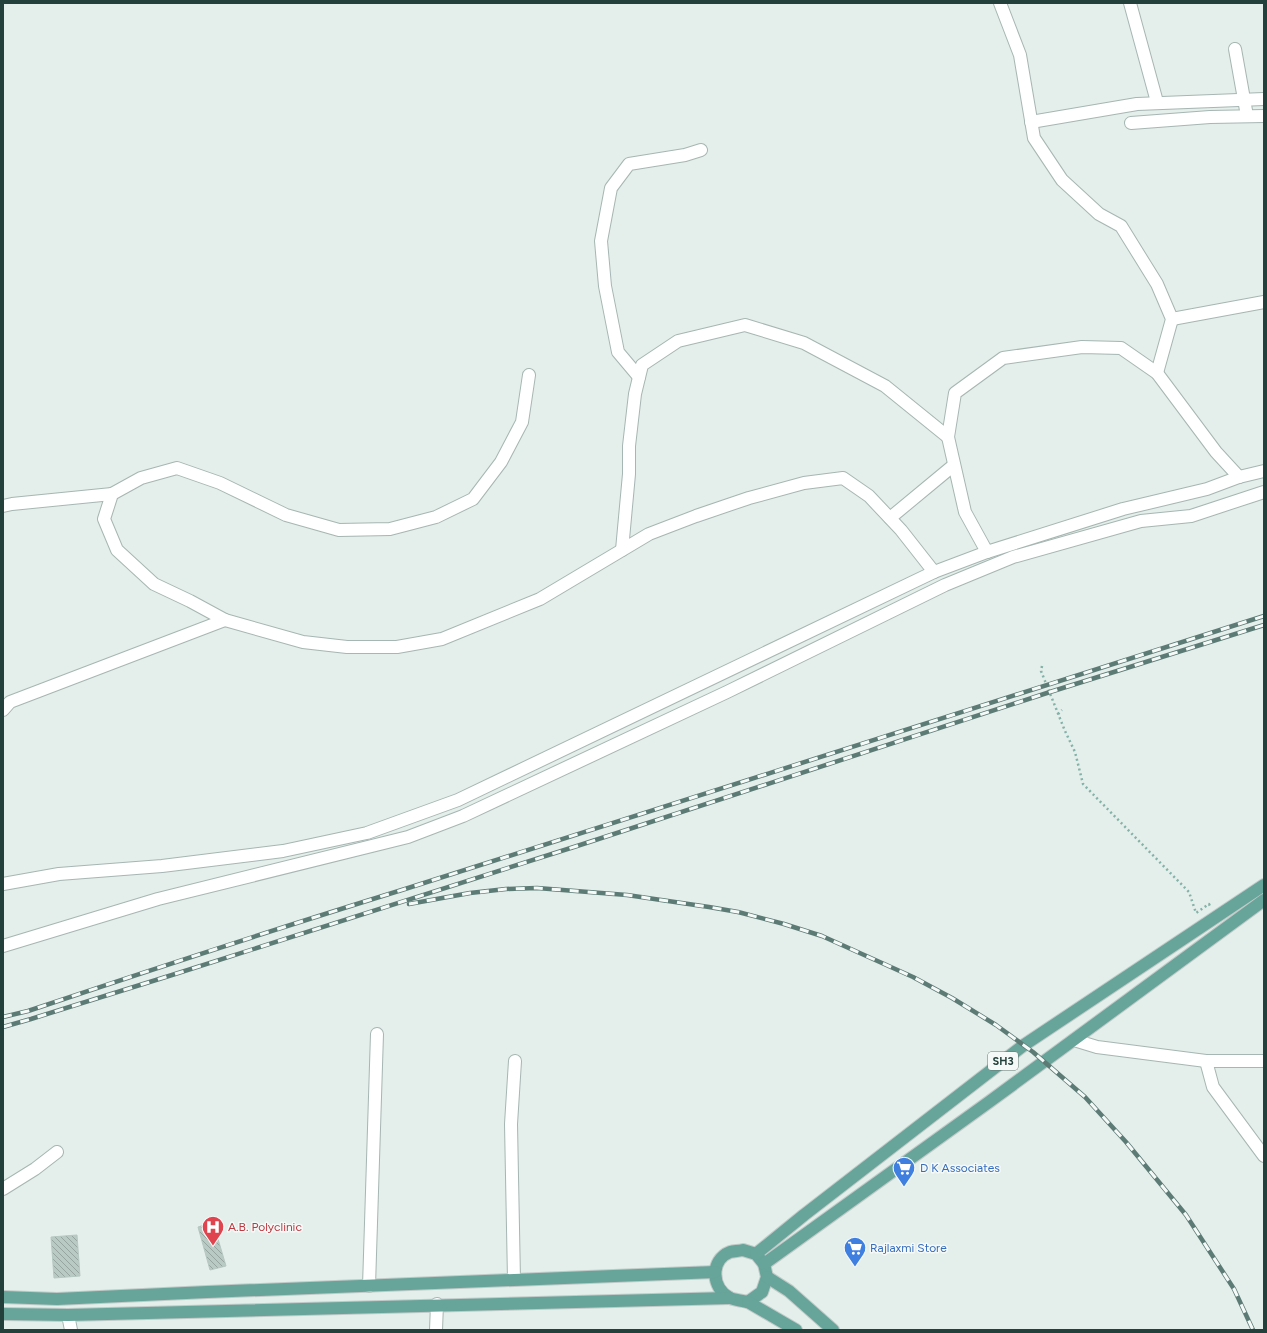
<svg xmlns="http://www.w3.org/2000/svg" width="1267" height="1333" font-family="Figtree,sans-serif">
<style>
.building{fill:url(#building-back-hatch);stroke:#b6c8c2}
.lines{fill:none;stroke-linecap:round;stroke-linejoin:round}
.minor-casing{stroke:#a6b6b2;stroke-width:14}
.major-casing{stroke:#c1cac8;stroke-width:14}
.path{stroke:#83b2a7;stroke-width:2.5;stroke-dasharray:2 3;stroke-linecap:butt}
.minor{stroke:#fff;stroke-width:12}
.major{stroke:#67a499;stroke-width:12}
.rail-casing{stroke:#5d7b75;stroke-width:4.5}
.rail{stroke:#f5faf8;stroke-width:3;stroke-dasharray:9;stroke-linecap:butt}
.labels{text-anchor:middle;stroke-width:3;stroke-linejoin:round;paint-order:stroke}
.shield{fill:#f5faf8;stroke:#627873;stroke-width:1}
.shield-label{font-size:11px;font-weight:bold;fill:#23403a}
.shop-label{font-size:12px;fill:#366cbe;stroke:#f5faf8;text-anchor:start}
.health-label{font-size:12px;fill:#be3a42;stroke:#f5faf8;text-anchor:start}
</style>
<defs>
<pattern id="building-back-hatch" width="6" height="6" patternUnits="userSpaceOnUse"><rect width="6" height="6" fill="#b9c9c3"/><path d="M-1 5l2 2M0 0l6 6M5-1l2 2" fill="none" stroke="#96a59f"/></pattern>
</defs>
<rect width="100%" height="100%" fill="#e4eeea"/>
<g class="building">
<polygon points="213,1222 226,1266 210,1270 198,1227"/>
<polygon points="77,1235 80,1276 54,1278 51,1237"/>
</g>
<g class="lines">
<g class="minor-casing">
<g id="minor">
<polyline points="1000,3 1020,55 1034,138 1062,180 1099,214 1121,226 1157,284 1172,319 1157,373"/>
<polyline points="1130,3 1157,102"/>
<polyline points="1235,49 1247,116"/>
<polyline points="1031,122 1137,104 1264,99"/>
<polyline points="1131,123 1210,117 1264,116"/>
<polyline points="1172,319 1264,302"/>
<polyline points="529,375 522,422 501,462 473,499 436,517 390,529 339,530 286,515 220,483 177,468 141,478 112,494 104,519 117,550 154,584 190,601 225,620 303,642 347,647 397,647 442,639 540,599 649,534 696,516 749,498 804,483 843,478 869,496 901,530 934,572"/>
<polyline points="639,377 618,352 605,286 601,241 611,188 629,164 685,155 701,150"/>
<polyline points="3,506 12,504 112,494"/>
<polyline points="890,518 954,465"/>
<polyline points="622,550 629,474 629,446 635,394 642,365 678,341 745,325 804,343 885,386 948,437"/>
<polyline points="987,552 965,512 948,437 955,393 1003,358 1082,347 1121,348 1157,373 1216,452 1239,477"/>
<polyline points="3,710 10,702 225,620"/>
<polyline points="3,884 59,874 162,866 283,851 367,833 458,800 934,572 987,552 1123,509 1207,489 1239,477 1264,471"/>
<polyline points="3,946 158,899 408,837 463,816 727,692 945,585 1013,557 1141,521 1191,516 1264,492"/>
<polyline points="1074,1040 1097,1047 1206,1061 1264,1061"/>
<polyline points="1206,1061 1213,1087 1264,1156"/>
<polyline points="3,1189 35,1169 57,1152"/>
<polyline points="514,1280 511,1124 515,1061"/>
<polyline points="369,1286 377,1034"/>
<polyline points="68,1315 71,1330"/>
<polyline points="436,1330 437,1304"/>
</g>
</g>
<g class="major-casing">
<g id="major">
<path d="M 743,1250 L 756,1254 L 764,1264 L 767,1277 L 762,1292 L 748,1302 C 743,1301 735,1300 730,1298 C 711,1288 710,1260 730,1252 C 734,1251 739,1251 743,1250 Z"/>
<polyline points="756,1254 804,1215 1024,1045 1264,885"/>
<polyline points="764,1264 989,1102 1264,900"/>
<polyline points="767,1277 789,1291 833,1330"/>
<polyline points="3,1297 57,1299 207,1292 715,1272"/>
<polyline points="748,1302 796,1330"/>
<polyline points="3,1314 68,1315 730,1298"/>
</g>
</g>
<g class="path">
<polyline points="1042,666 1041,671 1065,731 1075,752 1083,784 1189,892 1196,913 1209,904 1210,906"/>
<polyline points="1058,714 1062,710"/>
</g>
<use href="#minor" class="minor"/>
<use href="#major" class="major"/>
<g class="rail-casing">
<g id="rail">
<polyline points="409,904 470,893 506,889 537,888 627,895 709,907 738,912 784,924 822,936 913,977 952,998 996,1025 1033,1052 1085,1097 1126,1142 1186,1215 1234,1289 1253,1330"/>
<path d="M 3,1017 L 28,1011 C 153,969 279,928 405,889 L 1264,616"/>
<polyline points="3,1027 31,1019 172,975 577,846 1050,692 1264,625"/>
</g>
</g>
<use href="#rail" class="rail"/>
</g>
<defs>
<g id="supermarket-pin" transform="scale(1.15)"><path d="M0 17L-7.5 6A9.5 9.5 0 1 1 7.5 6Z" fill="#3f7fe0" stroke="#f5faf8"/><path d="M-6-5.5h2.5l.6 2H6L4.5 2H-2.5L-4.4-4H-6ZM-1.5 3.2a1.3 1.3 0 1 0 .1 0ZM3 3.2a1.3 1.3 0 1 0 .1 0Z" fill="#fff"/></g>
<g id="hospital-pin" transform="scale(1.15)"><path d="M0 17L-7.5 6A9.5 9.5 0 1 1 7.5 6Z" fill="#e0444e" stroke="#f5faf8"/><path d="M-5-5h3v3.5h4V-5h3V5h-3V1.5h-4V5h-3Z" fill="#fff"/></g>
</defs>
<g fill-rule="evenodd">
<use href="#supermarket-pin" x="904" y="1168"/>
<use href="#hospital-pin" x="213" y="1227"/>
<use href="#supermarket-pin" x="855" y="1248"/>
</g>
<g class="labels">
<rect class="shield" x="988" y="1052" width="30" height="18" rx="3"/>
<g class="shield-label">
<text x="1003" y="1065">SH3</text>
</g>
<g class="shop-label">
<text x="920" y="1172">D K Associates</text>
<text x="870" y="1252">Rajlaxmi Store</text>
</g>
<g class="health-label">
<text x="228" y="1231">A.B. Polyclinic</text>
</g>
</g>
<rect width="1267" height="1333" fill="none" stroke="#23403a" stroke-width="8"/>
</svg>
